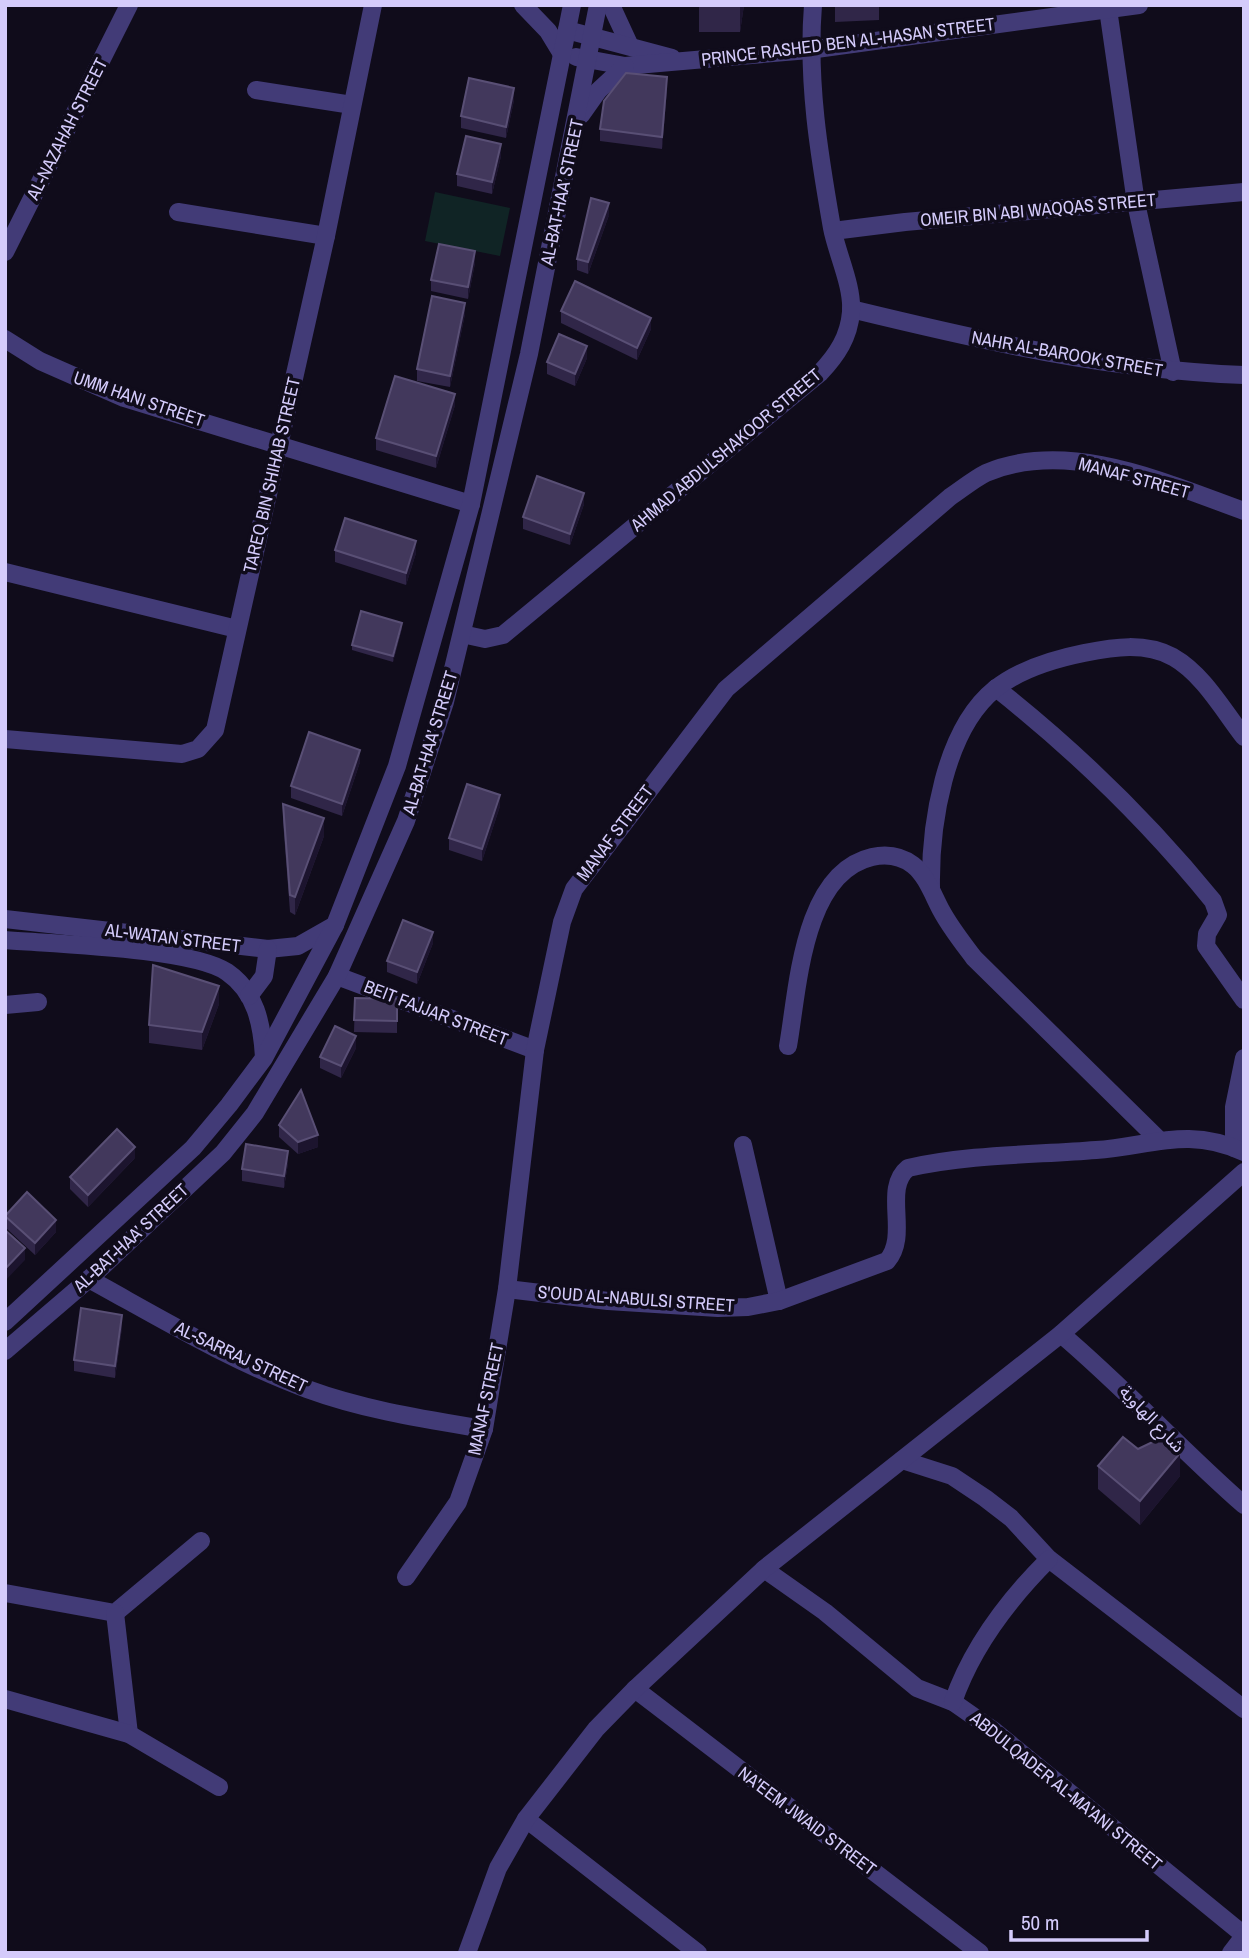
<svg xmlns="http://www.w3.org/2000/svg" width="1249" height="1958" font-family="'Archivo Narrow','Noto Sans Arabic',sans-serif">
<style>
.green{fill:#102425}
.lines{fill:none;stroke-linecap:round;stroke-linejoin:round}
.minor{stroke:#423b77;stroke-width:18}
.tertiary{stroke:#423b77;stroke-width:18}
.wall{fill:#302648}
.shaded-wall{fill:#1c142e}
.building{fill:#42385c;stroke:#594f75;stroke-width:2}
.labels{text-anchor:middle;stroke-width:7;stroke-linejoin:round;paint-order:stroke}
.street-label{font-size:18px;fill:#d4cbfb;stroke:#100c1b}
</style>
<rect width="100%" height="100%" fill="#100c1b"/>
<polygon class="green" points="435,192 510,208 500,256 425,241"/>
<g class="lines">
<g class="minor">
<polyline points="523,5 548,31 562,54"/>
<polyline points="1108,9 1136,203 1173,372"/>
<polyline points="256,90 352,105"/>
<polyline points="178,212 326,236"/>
<polyline points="833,231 905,222 1244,192"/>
<polyline points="5,252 129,5"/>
<path d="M 851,309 C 983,341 1107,370 1244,375"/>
<polyline points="5,339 40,361 124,398 471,504"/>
<polyline points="5,572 237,629"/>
<path d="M 462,634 L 485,639 L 503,635 L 820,373 C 837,355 849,337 851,312 C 853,286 837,254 832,228 C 819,154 807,81 813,5"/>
<path d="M 996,688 C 1077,752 1148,821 1213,901 L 1218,915 L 1207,934 L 1206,946 L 1244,1000"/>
<polyline points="5,739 182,754 198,749 215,730 326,236 373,5"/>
<path d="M 931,887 C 930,826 944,730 995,689 C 1019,670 1054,659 1084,653 C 1114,647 1145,642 1173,657 C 1203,674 1223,710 1244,737"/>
<polyline points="337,976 535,1050"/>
<polyline points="5,1005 38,1002"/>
<path d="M 788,1046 C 798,990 802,873 872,857 C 886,854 901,856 913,865 C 926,875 933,895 941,910 C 950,927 962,942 974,958 L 1158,1139"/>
<polyline points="743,1145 779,1301"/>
<polyline points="1234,1148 1234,1107 1244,1058"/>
<path d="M 89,1279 C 160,1318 231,1361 307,1389 C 364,1410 424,1419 484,1429"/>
<path d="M 507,1289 L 608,1301 L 718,1308 L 748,1307 L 779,1301 L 887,1261 C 910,1235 882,1189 908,1168 C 970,1154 1034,1155 1096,1150 C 1151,1146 1188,1126 1244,1152"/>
<path d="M 1061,1334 C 1125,1388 1181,1450 1244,1505"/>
<polyline points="902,1460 952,1476 985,1498 1011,1518 1049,1559 1244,1709"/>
<polyline points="764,1569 825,1612 917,1688 953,1702 993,1730 1244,1935"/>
<path d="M 406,1577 L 458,1502 L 484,1429 L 507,1289 L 535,1050 L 562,922 L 574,889 L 726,689 L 950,497 C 962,489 974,479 986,473 C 1068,438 1166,483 1244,511"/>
<polyline points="5,1593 115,1613 201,1541"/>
<polyline points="115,1613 129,1734"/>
<polyline points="635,1689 980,1953"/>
<polyline points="5,1699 129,1734 219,1787"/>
<path d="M 953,1702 C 972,1647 1008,1600 1049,1559"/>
<polyline points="526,1819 698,1953"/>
<polyline points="467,1953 498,1868 526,1819 596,1729 635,1689 764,1569 1061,1334 1244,1172"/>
<polyline points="1231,1953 1244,1936"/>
</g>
<g class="tertiary">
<polyline points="611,5 629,44"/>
<polyline points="567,30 672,58"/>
<polyline points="576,57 625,66 809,50 1139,5"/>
<polyline points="581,115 598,91 625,66"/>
<polyline points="5,919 268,949 298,946 335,925"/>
<path d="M 5,940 C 54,944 192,948 227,972 C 256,992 262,1024 264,1057"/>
<polyline points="249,996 264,976 268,949"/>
<polyline points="5,1322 193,1148 229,1105 264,1058 335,925 397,766 471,504 572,5"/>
<polyline points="5,1351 89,1279 223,1153 255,1113 337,976 406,821 445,702 529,354 598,5"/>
</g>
</g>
<g class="wall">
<polygon points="699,5 744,5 740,32 699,32"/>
<polygon points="835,5 879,5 879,20 835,22"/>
<polygon points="667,89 662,149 600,141 600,129"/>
<polygon points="514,100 506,138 461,128 461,116"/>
<polygon points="501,156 492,194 457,186 457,174"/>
<polygon points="609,215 588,274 577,270 577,259"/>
<polygon points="475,263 468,299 431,291 431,280"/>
<polygon points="561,311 651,329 637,360 561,323"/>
<polygon points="465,314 450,387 417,381 417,369"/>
<polygon points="587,358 575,386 547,374 547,362"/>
<polygon points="455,405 436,468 376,450 376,438"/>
<polygon points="584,504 570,545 523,529 523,517"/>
<polygon points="335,550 416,553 406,585 335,562"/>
<polygon points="402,628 393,662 352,650 352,645"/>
<polygon points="360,762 342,816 291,798 291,786"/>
<polygon points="283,804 324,836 295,915 290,912 283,821"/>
<polygon points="500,806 482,861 449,850 449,838"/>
<polygon points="433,943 417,984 387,972 387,961"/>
<polygon points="355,998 397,999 397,1033 354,1032"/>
<polygon points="219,1004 202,1050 149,1043 149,1025"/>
<polygon points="356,1048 341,1078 320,1068 320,1057"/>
<polygon points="279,1125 318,1147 298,1154 279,1137"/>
<polygon points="135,1158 88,1207 70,1189 70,1177"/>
<polygon points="288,1163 284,1188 242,1181 242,1169"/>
<polygon points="5,1215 56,1232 35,1255 5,1227"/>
<polygon points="122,1327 115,1378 74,1371 74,1360"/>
<polygon points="1138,1449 1180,1476 1140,1525 1098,1489 1098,1466"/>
</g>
<g class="shaded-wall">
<polygon points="740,5 744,5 740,32"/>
<polygon points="667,77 667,89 662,149 662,137"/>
<polygon points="514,88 514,100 506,138 506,127"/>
<polygon points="501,144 501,156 492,194 492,182"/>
<polygon points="609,203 609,215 588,274 588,262"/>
<polygon points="475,251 475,263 468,299 468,287"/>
<polygon points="465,303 465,314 450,387 450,376"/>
<polygon points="651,318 651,329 637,360 637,348"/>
<polygon points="587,346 587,358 575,386 575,374"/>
<polygon points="455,394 455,405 436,468 436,456"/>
<polygon points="584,493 584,504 570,545 570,534"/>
<polygon points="416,541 416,553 406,585 406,573"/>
<polygon points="402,623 402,628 393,662 393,656"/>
<polygon points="360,750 360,762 342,816 342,804"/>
<polygon points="500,795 500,806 482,861 482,849"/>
<polygon points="324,818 324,836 295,915 295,897"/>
<polygon points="433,932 433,943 417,984 417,972"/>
<polygon points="219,986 219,1004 202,1050 202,1032"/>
<polygon points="356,1036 356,1048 341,1078 341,1066"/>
<polygon points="318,1135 318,1147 298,1154 298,1142"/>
<polygon points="135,1147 135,1158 88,1207 88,1195"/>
<polygon points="288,1151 288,1163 284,1188 284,1176"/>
<polygon points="56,1220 56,1232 35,1255 35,1243"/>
<polygon points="25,1248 25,1260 5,1281 5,1269"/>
<polygon points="122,1315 122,1327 115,1378 115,1366"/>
<polygon points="1180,1453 1180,1476 1140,1525 1140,1501"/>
</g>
<g class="building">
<polygon points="626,73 667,77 662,137 600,129 604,101"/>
<polygon points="469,78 514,88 506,127 461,116"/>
<polygon points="466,136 501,144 492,182 457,174"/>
<polygon points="591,198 609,203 588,262 577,259"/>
<polygon points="439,244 475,251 468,287 431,280"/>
<polygon points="575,281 651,318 637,348 561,311"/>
<polygon points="432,296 465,303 450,376 417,369"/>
<polygon points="559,334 587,346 575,374 547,362"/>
<polygon points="395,376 455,394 436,456 376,438"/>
<polygon points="537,476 584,493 570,534 523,517"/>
<polygon points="345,518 416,541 406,573 335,550"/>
<polygon points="361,611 402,623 393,656 352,645"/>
<polygon points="309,732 360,750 342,804 291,786"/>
<polygon points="467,784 500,795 482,849 449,838"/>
<polygon points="283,804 324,818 295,897 290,895"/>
<polygon points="403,920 433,932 417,972 387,961"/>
<polygon points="153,965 219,986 202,1032 149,1025"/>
<polygon points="355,998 397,999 397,1021 354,1020"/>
<polygon points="335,1026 356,1036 341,1066 320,1057"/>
<polygon points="301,1090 318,1135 298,1142 279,1125"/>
<polygon points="117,1129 135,1147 88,1195 70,1177"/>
<polygon points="246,1144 288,1151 284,1176 242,1169"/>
<polygon points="27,1192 56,1220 35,1243 5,1216"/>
<polygon points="5,1230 25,1248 5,1269"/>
<polygon points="81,1308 122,1315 115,1366 74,1360"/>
<polygon points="1123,1437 1138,1449 1163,1437 1180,1453 1140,1501 1098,1466"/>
</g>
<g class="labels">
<g class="street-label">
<text transform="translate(848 42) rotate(-7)" y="6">PRINCE RASHED BEN AL-HASAN STREET</text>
<text transform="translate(67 129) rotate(-63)" y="6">AL-NAZAHAH STREET</text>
<text transform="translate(562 192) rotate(-78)" y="6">AL-BAT-HAA’ STREET</text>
<text transform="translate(1038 210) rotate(-5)" y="6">OMEIR BIN ABI WAQQAS STREET</text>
<text transform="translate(1067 354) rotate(10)" y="6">NAHR AL-BAROOK STREET</text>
<text transform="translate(139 399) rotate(19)" y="6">UMM HANI STREET</text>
<text transform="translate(726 450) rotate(-40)" y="6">AHMAD ABDULSHAKOOR STREET</text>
<text transform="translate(272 475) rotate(-77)" y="6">TAREQ BIN SHIHAB STREET</text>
<text transform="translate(1134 478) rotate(15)" y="6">MANAF STREET</text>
<text transform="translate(430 743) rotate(-73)" y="6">AL-BAT-HAA’ STREET</text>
<text transform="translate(615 833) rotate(-53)" y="6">MANAF STREET</text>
<text transform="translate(173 938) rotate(7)" y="6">AL-WATAN STREET</text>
<text transform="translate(436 1013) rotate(21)" y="6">BEIT FAJJAR STREET</text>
<text transform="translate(131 1238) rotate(-43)" y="6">AL-BAT-HAA’ STREET</text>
<text transform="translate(636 1299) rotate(4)" y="6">S'OUD AL-NABULSI STREET</text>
<text transform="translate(241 1357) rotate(25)" y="6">AL-SARRAJ STREET</text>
<text transform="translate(486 1399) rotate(-78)" y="6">MANAF STREET</text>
<text transform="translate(1152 1419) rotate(46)" y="6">شارع الهاوية</text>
<text transform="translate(1066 1791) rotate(39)" y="6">ABDULQADER AL-MA'ANI STREET</text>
<text transform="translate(807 1821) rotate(37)" y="6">NA'EEM JWAID STREET</text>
</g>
</g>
<rect width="1249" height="1958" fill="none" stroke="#d4cbfb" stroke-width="14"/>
<path d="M1011 1930v10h136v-10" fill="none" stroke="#d4cbfb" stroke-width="3.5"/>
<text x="1021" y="1930" font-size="21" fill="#d4cbfb" stroke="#100c1b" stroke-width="5" paint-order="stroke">50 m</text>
</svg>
